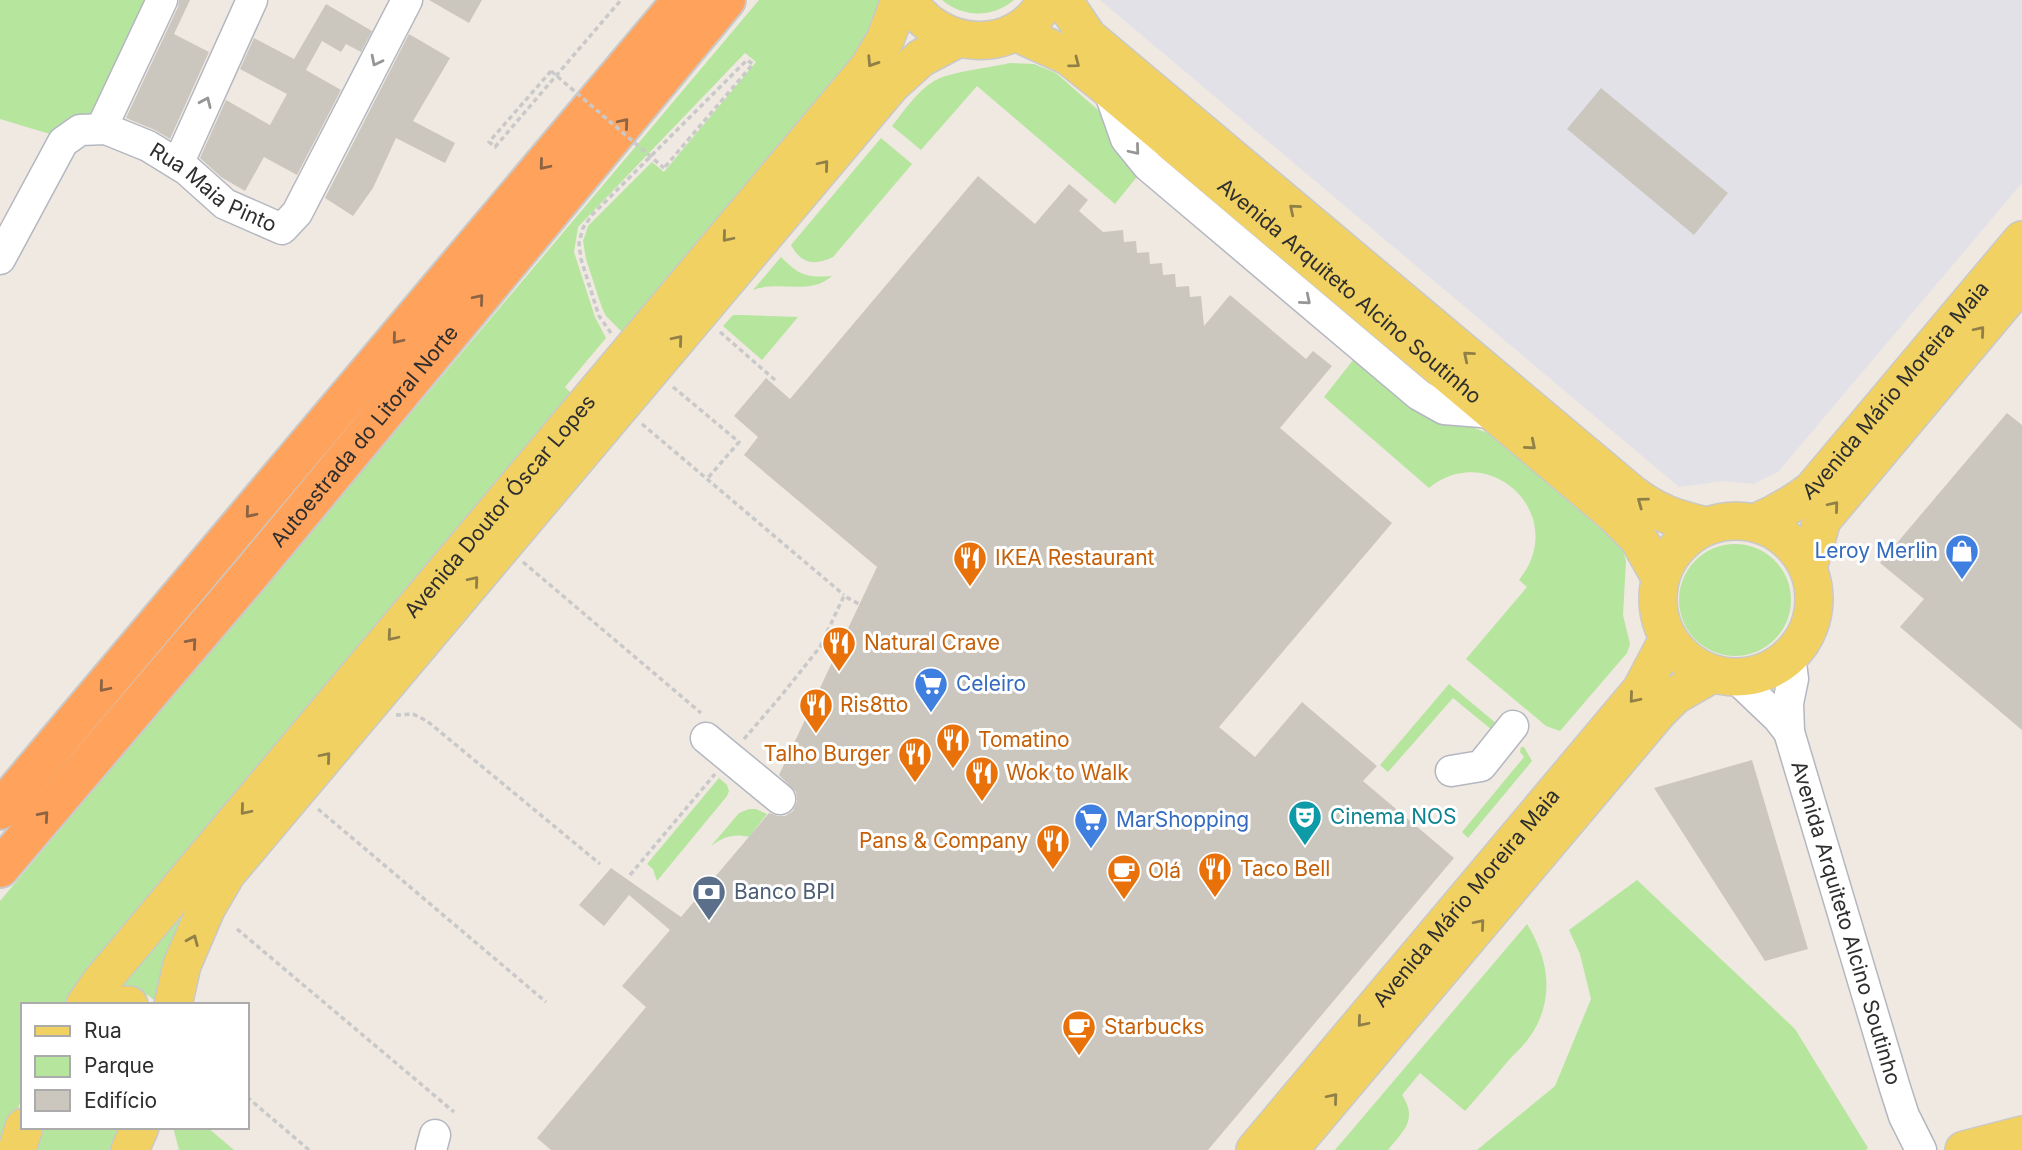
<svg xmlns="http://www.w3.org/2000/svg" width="2022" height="1150" font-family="Inter,sans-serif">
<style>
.industrial{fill:#e3e1e8}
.green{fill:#b6e59e}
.building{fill:#cbc7bf}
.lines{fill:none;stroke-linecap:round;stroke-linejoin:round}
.minor-casing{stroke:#b4b7c1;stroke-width:33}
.major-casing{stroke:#c9c9c9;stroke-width:40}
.highway-casing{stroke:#c9c9c9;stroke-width:42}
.path{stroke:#c9c9c9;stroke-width:3.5;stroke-dasharray:5 3.5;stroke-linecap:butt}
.minor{stroke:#fff;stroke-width:30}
.major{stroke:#f2d163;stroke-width:37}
.highway{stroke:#ffa35c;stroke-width:38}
.path-bridge{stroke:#c9c9c9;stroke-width:3.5;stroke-dasharray:5 3.5;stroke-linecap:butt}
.oneway{stroke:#969696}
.oneway2{stroke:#908048}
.oneway3{stroke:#8c6343}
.labels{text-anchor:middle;stroke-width:6;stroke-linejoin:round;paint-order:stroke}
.street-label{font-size:21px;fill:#2e2e2e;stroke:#fff}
.shop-label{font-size:21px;fill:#366cbe;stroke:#fff;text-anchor:start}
.food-label{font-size:21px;fill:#c56008;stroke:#fff;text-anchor:start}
.culture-label{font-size:21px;fill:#0d838f;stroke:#fff;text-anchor:start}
.service-label{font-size:21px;fill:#4e5e75;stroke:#fff;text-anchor:start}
</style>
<rect width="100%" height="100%" fill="#efe9e1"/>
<polygon class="industrial" points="1100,0 2022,0 2022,183 1778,472 1753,484 1724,481 1679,487"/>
<g class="green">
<polygon points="0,0 151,0 98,113 62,126 50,134 0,119"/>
<polygon points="759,0 883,0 882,23 627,337 606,316 602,308 586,259 583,241 588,226 652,162 664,172 756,62 745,53 578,227 574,252 595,317 606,338 565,387 576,398 70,1005 23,1005 23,1095 2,1150 0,1150 0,901"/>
<path d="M 942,0 L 1014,0 C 992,18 964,18 942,0 Z"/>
<path d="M 1010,63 L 1034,64 L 1056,73 L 1098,110 L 1116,142 L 1140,173 L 1115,204 L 977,86 L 921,150 L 892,126 C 904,111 917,91 934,81 C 952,71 989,68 1010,63 Z"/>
<path d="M 881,138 L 912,164 L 833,257 C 815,266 801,264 791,245 Z"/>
<path d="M 781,257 C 799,275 806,278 832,276 C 810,296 779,280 753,290 Z"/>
<polygon points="733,315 741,315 798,317 762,360 723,326"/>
<path d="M 1357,355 L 1428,410 L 1490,434 L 1615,541 L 1623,550 L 1626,561 L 1623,615 L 1630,644 L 1627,653 L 1560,731 L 1546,726 L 1466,659 L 1527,587 L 1519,580 C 1571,515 1489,439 1429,488 L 1324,397 Z"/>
<circle cx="1735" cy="600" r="56"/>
<polygon points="1449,684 1497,724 1492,730 1453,698 1388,772 1380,765"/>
<polygon points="1521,747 1524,747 1532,761 1468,838 1462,832 1524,757 1520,752"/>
<polygon points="719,778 727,785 729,791 727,796 657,881 653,869 647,864"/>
<path d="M 749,809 L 756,809 L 767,814 L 749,837 C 734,833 723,837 711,846 L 739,813 Z"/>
<polygon points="1637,880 1795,1029 1868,1148 1866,1150 1477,1150 1555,1086 1591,999 1580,954 1569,930"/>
<path d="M 176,918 L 183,923 L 158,1003 C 145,992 135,987 118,986 Z"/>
<path d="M 1527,924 C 1548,958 1555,996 1533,1032 C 1527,1042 1517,1052 1508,1061 C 1494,1078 1480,1094 1465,1111 L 1420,1073 L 1402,1095 C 1418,1120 1404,1130 1388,1150 L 1335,1150 Z"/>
<polygon points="43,1127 120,1127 111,1150 35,1150"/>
<polygon points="173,1127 207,1127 234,1150 179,1150"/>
</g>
<g class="building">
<polygon points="179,0 190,0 174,34 209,52 170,139 155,130 126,118 178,7"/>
<polygon points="429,0 482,0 469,23"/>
<polygon points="326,4 372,31 361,52 346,44 341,52 322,41 306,70 341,90 297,175 264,157 245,191 221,177 200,158 226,100 270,125 287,94 240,69 254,38 294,59"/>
<polygon points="409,34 450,58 413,121 455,143 445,163 396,138 373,188 353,216 325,198"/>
<polygon points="1601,88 1728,193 1694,235 1567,129"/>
<polygon points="978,176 1035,224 1069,184 1088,200 1079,211 1103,232 1123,230 1124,242 1136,241 1137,253 1149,252 1150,264 1162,263 1163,275 1175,274 1176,287 1189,286 1190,297 1201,296 1204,326 1230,295 1306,359 1313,351 1332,366 1280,428 1392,523 1219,727 1255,757 1302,702 1377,766 1363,781 1454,858 1208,1150 551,1150 537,1138 646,1007 622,986 670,930 629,895 604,926 579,905 611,868 681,917 769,813 778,816 785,816 793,811 797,801 796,792 779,775 877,567 744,455 758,437 734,416 766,378 790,399"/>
<polygon points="2007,413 2022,425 2022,730 1900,627 1924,599 1880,563"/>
<polygon points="1752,760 1808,949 1765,961 1654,788"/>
</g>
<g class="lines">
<g class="minor-casing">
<g id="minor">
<polyline points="1108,88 1126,139 1148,166 1419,395 1444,409 1494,413"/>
<polyline points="106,129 104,123 162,0"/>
<polyline points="178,164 252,0"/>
<path id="s1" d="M 0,259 L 63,142 L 80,130 L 106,129 L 148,146 L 187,170 L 225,204 L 282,229 L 297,213 L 407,0"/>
<path id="s2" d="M 1790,656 L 1793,679 L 1788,703 L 1789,732 L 1895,1088 L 1904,1116 L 1921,1150"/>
<polyline points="1736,678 1778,718 1789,732"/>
<polyline points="706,738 780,799"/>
<polyline points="1451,771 1481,766 1513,726"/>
<polyline points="431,1150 435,1135"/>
</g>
</g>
<g class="major-casing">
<g id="major">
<path d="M 908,0 C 939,51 1017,57 1046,0"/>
<path d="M 1063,0 L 1088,37 L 1632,494 C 1657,513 1676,519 1706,526"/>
<path id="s3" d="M 1015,32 L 1068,56 L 1108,88 L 1614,514 L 1638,538 L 1660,577"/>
<circle cx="1736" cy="599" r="78"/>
<path id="s4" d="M 1755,523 C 1776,514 1794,504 1812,490 L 2022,240"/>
<polyline points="1808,568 1822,520 2022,281"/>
<path id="s5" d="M 85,1005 L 100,983 L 869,67 L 885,40 L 900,0"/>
<polyline points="100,1005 129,1005"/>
<polyline points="173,1005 182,965 206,909 227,873 891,85 921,58 957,39"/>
<polyline points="17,1150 24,1127"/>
<polyline points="130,1150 140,1127"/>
<path id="s6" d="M 1255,1150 L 1641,690 L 1668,639"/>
<polyline points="1289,1150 1658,712 1674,696 1712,674"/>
<polyline points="1964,1150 2022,1135"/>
</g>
</g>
<g class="highway-casing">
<g id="highway">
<polyline points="0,810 682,0"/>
<path id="s7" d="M 0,868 L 253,571 L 726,0"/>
</g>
</g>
<g class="path">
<polyline points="551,71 489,142 495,147 621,0"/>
<polyline points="720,332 775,380"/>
<polyline points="611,333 599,316 581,259 579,243 583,228 592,215 747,60 753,64 664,168"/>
<polyline points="673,387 739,442 707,479"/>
<polyline points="642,424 844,595"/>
<polyline points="523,562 701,713"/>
<polyline points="396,715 413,714 427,721 600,864"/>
<polyline points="744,739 781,696 820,647 844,596 859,604"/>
<polyline points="318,809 546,1002"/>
<polyline points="630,875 715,774"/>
<polyline points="237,929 454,1112"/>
<polyline points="247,1097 309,1150"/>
</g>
<use href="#minor" class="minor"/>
<use href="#major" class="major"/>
<use href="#highway" class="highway"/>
<polyline class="path-bridge" points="551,71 664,168"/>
</g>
<defs><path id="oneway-chevron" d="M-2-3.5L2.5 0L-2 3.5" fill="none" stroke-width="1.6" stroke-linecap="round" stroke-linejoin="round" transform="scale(1.75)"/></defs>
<g class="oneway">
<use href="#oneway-chevron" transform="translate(376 61) rotate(117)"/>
<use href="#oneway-chevron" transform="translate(206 102) rotate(-66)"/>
<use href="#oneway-chevron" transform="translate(1135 150) rotate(50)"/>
<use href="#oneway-chevron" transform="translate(1306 300) rotate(40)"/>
</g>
<g class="oneway2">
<use href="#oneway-chevron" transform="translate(872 62) rotate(123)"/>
<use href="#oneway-chevron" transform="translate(1075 63) rotate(37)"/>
<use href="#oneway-chevron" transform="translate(824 165) rotate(-50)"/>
<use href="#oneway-chevron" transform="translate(1294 209) rotate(-140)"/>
<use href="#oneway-chevron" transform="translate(727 237) rotate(130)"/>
<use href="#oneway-chevron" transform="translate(1980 331) rotate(-50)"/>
<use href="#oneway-chevron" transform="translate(678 340) rotate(-50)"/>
<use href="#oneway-chevron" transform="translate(1468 356) rotate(-140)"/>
<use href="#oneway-chevron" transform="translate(1531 445) rotate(40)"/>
<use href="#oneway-chevron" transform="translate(1642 502) rotate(-144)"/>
<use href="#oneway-chevron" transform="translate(1834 506) rotate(-50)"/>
<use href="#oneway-chevron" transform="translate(474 581) rotate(-50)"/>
<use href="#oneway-chevron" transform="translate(392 636) rotate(130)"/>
<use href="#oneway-chevron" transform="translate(1634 698) rotate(130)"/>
<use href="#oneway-chevron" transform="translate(326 757) rotate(-50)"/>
<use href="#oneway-chevron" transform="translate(245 810) rotate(130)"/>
<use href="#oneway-chevron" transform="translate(1480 924) rotate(-50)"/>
<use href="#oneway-chevron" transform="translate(193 940) rotate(-67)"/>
<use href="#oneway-chevron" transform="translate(1362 1022) rotate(130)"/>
<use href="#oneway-chevron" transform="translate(1333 1098) rotate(-50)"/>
</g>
<g class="oneway3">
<use href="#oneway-chevron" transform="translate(624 123) rotate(-50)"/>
<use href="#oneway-chevron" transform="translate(544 165) rotate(130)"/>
<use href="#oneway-chevron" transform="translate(479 299) rotate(-50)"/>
<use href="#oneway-chevron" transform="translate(397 339) rotate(130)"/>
<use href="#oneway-chevron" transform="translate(250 513) rotate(130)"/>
<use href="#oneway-chevron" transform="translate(192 643) rotate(-49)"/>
<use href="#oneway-chevron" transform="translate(104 687) rotate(130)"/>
<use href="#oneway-chevron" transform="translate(44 816) rotate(-49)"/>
</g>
<defs>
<g id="shop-pin" transform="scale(1.75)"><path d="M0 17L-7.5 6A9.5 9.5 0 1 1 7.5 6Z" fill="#3f7fe0" stroke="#fff"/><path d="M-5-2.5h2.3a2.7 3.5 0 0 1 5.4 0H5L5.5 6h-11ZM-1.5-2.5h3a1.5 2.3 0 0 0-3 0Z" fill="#fff"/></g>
<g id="restaurant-pin" transform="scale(1.75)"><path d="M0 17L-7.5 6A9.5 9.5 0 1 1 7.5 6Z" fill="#e8710a" stroke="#fff"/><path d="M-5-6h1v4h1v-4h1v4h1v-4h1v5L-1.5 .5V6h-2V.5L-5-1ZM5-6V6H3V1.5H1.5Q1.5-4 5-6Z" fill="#fff"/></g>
<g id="supermarket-pin" transform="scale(1.75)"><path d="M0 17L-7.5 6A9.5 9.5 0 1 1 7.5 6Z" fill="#3f7fe0" stroke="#fff"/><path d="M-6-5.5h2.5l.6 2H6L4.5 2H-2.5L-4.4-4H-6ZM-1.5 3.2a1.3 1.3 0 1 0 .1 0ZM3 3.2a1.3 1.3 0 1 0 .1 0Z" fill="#fff"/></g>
<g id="theatre-pin" transform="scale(1.75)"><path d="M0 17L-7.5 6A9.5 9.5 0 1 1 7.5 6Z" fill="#0f9aa8" stroke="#fff"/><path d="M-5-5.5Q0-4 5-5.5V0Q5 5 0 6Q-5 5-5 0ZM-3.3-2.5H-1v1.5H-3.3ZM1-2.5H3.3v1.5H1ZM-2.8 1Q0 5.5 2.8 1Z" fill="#fff"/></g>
<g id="cafe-pin" transform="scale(1.75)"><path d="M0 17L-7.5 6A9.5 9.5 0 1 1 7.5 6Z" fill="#e8710a" stroke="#fff"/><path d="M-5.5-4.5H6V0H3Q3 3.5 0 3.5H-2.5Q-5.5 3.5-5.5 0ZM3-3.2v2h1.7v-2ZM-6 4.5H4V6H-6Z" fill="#fff"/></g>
<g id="bank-pin" transform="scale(1.75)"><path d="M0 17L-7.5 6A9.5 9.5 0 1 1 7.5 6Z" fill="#5c6f8a" stroke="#fff"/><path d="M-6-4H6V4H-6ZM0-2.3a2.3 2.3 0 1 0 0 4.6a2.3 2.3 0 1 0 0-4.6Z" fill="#fff"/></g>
</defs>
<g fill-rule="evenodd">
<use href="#shop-pin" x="1962" y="551"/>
<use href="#restaurant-pin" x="970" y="558"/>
<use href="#restaurant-pin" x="839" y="643"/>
<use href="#supermarket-pin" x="931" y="684"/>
<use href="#restaurant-pin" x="816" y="705"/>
<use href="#restaurant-pin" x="953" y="740"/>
<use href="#restaurant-pin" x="915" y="754"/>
<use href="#restaurant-pin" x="982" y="773"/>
<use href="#theatre-pin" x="1305" y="817"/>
<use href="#supermarket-pin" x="1091" y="820"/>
<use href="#restaurant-pin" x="1053" y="841"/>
<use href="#restaurant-pin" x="1215" y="869"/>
<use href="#cafe-pin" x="1124" y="871"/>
<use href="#bank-pin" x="709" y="892"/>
<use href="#cafe-pin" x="1079" y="1027"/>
</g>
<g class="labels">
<g class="street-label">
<text dy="7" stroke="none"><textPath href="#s1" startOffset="303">Rua Maia Pinto</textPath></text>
<text dy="7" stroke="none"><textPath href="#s3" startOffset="425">Avenida Arquiteto Alcino Soutinho</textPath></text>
<text dy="7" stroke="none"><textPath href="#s4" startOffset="196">Avenida Mário Moreira Maia</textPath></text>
<text dy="7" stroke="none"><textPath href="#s7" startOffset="565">Autoestrada do Litoral Norte</textPath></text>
<text dy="7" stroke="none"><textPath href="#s5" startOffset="649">Avenida Doutor Óscar Lopes</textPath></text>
<text dy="7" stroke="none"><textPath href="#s6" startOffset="329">Avenida Mário Moreira Maia</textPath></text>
<text dy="7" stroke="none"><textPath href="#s2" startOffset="276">Avenida Arquiteto Alcino Soutinho</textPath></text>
</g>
<g class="shop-label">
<text x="1938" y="558" text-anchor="end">Leroy Merlin</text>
<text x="956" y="691">Celeiro</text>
<text x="1116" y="827">MarShopping</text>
</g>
<g class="food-label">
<text x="995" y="565">IKEA Restaurant</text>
<text x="864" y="650">Natural Crave</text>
<text x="840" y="712">Ris8tto</text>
<text x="978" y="747">Tomatino</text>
<text x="890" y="761" text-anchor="end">Talho Burger</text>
<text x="1006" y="780">Wok to Walk</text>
<text x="1028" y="848" text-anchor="end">Pans &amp; Company</text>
<text x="1240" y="876">Taco Bell</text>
<text x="1148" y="878">Olá</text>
<text x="1104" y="1034">Starbucks</text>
</g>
<g class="culture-label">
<text x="1330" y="824">Cinema NOS</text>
</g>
<g class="service-label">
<text x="734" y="899">Banco BPI</text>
</g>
</g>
<rect x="21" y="1003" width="228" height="126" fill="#ffffff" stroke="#ababab" stroke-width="2"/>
<rect x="35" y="1026" width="35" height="10" fill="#f2d163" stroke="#ababab" stroke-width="2"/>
<text x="84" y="1038" font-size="21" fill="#2e2e2e">Rua</text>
<rect x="35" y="1056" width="35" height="21" fill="#b6e59e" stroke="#ababab" stroke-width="2"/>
<text x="84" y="1073" font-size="21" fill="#2e2e2e">Parque</text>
<rect x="35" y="1090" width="35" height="21" fill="#cbc7bf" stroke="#ababab" stroke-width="2"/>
<text x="84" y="1108" font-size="21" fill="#2e2e2e">Edifício</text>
</svg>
